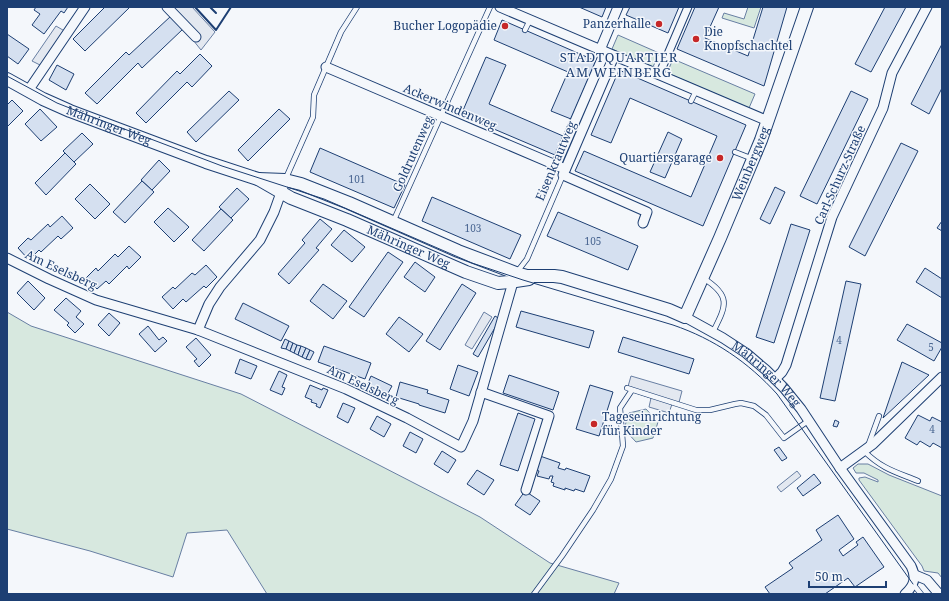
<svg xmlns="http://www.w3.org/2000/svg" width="949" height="601" font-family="'Noto Serif',serif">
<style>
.green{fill:#d7e8df;stroke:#687fa3}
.parking{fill:#e3e8f0;stroke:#687fa3}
.building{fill:#d5e0f0;stroke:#1d3f73}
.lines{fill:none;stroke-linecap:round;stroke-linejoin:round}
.service-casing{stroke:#1d3f73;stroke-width:6}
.pedestrian-casing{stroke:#1d3f73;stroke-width:9}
.minor-casing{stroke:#1d3f73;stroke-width:11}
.tertiary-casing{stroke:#1d3f73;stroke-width:14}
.service{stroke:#f4f7fb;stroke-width:4.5}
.pedestrian{stroke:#f4f7fb;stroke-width:7}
.minor{stroke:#f4f7fb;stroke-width:9}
.tertiary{stroke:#f4f7fb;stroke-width:12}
.tram{stroke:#1d3f73;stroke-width:1}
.wall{stroke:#1d3f73;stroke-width:2}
.poi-dot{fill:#c62828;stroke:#f4f7fb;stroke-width:1.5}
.labels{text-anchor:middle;stroke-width:3;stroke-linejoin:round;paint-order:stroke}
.number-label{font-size:10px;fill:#4b6792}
.poi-label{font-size:12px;fill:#1d3f73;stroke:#f4f7fb;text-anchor:end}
.street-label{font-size:12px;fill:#1d3f73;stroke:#f4f7fb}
.neighbourhood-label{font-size:13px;letter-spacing:1px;fill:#1d3f73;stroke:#f4f7fb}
</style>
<rect width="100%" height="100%" fill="#f4f7fb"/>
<g class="green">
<polygon points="748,7 761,7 754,28 722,18 724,13 744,19"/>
<polygon points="618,35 659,53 653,67 612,49"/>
<polygon points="673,59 755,94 749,108 667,73"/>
<polygon points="7,312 31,326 241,394 480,517 550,563 619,583 614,594 267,594 227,530 187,533 173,577 90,551 7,529"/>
<polygon points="646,409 658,422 653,438 636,442 624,429 629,413"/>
<polygon points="858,464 868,464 889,475 942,496 942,578 938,573 924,571 922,566 859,480 859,478 865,477 878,482 878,480 864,473 856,473 853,468"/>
</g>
<g class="parking">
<polygon points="162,7 192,7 215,32 201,50 185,30"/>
<polygon points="56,26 68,33 44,67 32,61"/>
<polygon points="484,312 492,317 472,349 465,345"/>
<polygon points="631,376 682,391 678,406 672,404 669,413 649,407 651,398 627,390"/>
<polygon points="797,471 801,476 781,492 777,487"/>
</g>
<g class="building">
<polygon points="36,7 68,7 64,13 61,11 44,34 32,25 40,14 34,10"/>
<polygon points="105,7 130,7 85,51 73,39"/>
<polygon points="579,7 606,7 602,17"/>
<polygon points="630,7 679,7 668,33 626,15"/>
<polygon points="695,7 719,7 705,38 748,56 763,7 787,7 764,86 677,49"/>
<polygon points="885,7 906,7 871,72 855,64"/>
<polygon points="171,16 183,29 142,68 138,63 97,104 85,93 126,52 129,55"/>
<polygon points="502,20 596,61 571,119 551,111 568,72 494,40"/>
<polygon points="7,34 29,49 18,64 7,56"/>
<polygon points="942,44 942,88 929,114 911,104"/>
<polygon points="200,54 212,66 192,87 187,82 146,123 136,113 177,71 180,74"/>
<polygon points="486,57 506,65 489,104 563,136 555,155 461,115"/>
<polygon points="57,65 74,74 66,90 49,80"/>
<polygon points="619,70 746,125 703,226 575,171 584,151 691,197 717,136 630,98 611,143 591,135"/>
<polygon points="229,91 239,100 196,142 187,132"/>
<polygon points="851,91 868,99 817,204 800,196"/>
<polygon points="12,100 23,111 7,127 7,105"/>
<polygon points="40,109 57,127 41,141 25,124"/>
<polygon points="279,109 290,119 248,161 238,150"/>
<polygon points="668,132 682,139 665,178 650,172"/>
<polygon points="82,133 93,144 74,162 63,151"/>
<polygon points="901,143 918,151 865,256 849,247"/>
<polygon points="320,148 405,185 394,208 310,172"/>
<polygon points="65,153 76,164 46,195 35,183"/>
<polygon points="159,160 170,171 152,190 141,180"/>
<polygon points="142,181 154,192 125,223 113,212"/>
<polygon points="90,184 110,204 95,219 75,199"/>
<polygon points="775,187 785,192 770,224 760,219"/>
<polygon points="237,188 249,199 231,218 219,207"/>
<polygon points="432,197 521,235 510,259 422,221"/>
<polygon points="168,208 189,227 174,242 154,222"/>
<polygon points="221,209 233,220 204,251 192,240"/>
<polygon points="558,212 638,246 628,270 547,236"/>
<polygon points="62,216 73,228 61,239 58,236 41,252 39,250 29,260 18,248 28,238 31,240 48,224 50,227"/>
<polygon points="320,219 332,229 316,248 319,250 289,284 278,274 305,243 302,240"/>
<polygon points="942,221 942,231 937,228"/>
<polygon points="791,224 810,230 774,343 756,337"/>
<polygon points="344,230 365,247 352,262 331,245"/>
<polygon points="129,246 141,257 129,269 127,266 109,284 106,281 97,289 86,278 96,268 98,271 115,254 118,257"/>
<polygon points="388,252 403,262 364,317 349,307"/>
<polygon points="415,262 435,277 425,292 404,277"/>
<polygon points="206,265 217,277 206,288 204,286 186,302 183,299 173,309 162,297 173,287 175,289 192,273 195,275"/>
<polygon points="925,268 942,279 942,298 916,282"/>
<polygon points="28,281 45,298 34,310 17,293"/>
<polygon points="846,281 861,284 835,401 820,398"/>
<polygon points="323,284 347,301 333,319 310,301"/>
<polygon points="462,284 476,293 440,350 426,341"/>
<polygon points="66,298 81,311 76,317 84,324 75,333 67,325 69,323 54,310"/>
<polygon points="243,303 289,326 281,341 235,319"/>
<polygon points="521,311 594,331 589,348 516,327"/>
<polygon points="109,313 120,323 109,336 98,325"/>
<polygon points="495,316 500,319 478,357 473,354"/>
<polygon points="399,317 423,334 409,352 386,334"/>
<polygon points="907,324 942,343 942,347 934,361 897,340"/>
<polygon points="148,326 159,340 163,337 167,341 155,352 139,334"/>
<polygon points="623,337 694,359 689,374 618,352"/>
<polygon points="196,338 211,355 199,367 194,361 197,359 186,347"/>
<polygon points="285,339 289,341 286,349 281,348"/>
<polygon points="289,341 293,343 290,351 286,349"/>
<polygon points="293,343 297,345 294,353 290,351"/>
<polygon points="297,345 301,346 298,355 294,353"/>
<polygon points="301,346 306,348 302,357 298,355"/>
<polygon points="324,346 371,363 365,379 318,362"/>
<polygon points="306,348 310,350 306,359 302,357"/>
<polygon points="310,350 314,352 310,360 306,359"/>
<polygon points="240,359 257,366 251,379 235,373"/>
<polygon points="902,362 929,375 883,418"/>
<polygon points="458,365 478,372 469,396 450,389"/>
<polygon points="279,371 287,375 282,387 285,388 282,395 270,390"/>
<polygon points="509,375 559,392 553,410 503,393"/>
<polygon points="371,376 392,386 387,395 367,385"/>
<polygon points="400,382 428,390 427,393 449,400 445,413 419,405 419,404 396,397"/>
<polygon points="310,385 322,390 323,388 328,390 320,408 316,406 317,404 311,402 312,400 305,397"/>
<polygon points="590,385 613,392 599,436 576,429"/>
<polygon points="343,403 355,408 348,423 337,417"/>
<polygon points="518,413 535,419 518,471 500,465"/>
<polygon points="918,415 930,421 932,417 942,422 942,448 933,443 930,447 920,441 917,445 905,438"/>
<polygon points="377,416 391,424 384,437 370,429"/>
<polygon points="835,420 839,422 837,427 833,426"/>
<polygon points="410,432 423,439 416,453 403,446"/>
<polygon points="779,447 787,458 782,461 774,450"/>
<polygon points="442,451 456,460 448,473 434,464"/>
<polygon points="540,456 560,463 558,468 565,470 566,468 590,476 584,492 575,489 574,491 565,488 565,490 553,486 554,483 551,482 553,476 550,476 549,479 537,476 539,471 536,470"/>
<polygon points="477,470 494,480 484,495 467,484"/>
<polygon points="814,474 821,483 803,496 797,488"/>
<polygon points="525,491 540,501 530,515 515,505"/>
<polygon points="838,515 854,539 839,550 843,556 858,545 856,542 863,537 884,567 855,587 848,578 825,594 770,594 765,587 793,568 789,563 822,540 816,530"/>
</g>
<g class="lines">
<g class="service-casing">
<g id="service">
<polyline points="525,30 530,20"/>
<polyline points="691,101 696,91"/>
<polyline points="735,152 753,159"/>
<polyline points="286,178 313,117 314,95 341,32 357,7"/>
<polyline points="393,222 490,7"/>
<polyline points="517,272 527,259 563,175"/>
<path d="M 703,278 C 732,296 726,306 713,332"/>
<polyline points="627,388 696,410 710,410 735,404 741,403 754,406 766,415 784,438 808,421"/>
<polyline points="868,446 879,416"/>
<path d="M 864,451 C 882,469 896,472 918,481"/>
<polyline points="913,584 921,594"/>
<polyline points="534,594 562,556 593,510 611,479 623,446 620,408 632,390"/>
</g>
</g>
<g class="pedestrian-casing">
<polyline id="pedestrian" points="659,75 688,7"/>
</g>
<g class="minor-casing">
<g id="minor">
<polyline points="167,7 196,37"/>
<polyline points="500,7 768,121"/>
<polyline points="600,50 618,7"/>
<polyline points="614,56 563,175 647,212 643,223"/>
<polyline points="326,67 565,169"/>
<polyline points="28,91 85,7"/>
<polyline points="556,165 605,52"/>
<polyline points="7,258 49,279 96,300 198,330 346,389 407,418 461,447 473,421 513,282"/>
<path id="s1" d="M 685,317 L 723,338 L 746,353 L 766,370 L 784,388 L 801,409 L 840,468 L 911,566 C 917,578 914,586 905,594"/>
<polyline points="198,330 209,304 220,287 260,240 274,212 283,187"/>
<polyline points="775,379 782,372 786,365 832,217 883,108 892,73 927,7"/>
<polyline points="481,392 549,416 526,490"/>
<polyline points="840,468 873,444 942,377"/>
<polyline points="915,575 927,580 939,594"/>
</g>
</g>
<g class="tertiary-casing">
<g id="tertiary">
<path id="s2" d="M 7,79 L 43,99 L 70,111 L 206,162 L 258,179 L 291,198 L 347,220 L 466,272 L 498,283 L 509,282 L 529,279"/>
<path id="s3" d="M 258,179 L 285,180 L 301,184 L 349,203 L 458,251 L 516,273 L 527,276 L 554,276 L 562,277 L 669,310 L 685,317 L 720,238 L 761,140 L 807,7"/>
</g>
</g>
<use href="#service" class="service"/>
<use href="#pedestrian" class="pedestrian"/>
<use href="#minor" class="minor"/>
<use href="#tertiary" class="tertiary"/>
<path class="tram" d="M 7,76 L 57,103 L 90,116 L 222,166 L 324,199 L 472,263 L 523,280 L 673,325 C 714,339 748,362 777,394 L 913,584"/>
<g class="wall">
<polyline points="195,7 216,30 231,7"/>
<polyline points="210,7 216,13"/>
</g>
</g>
<g class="poi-dot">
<circle cx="659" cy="24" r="4"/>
<circle cx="505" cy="26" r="4"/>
<circle cx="696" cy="39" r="4"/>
<circle cx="720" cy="158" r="4"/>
<circle cx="594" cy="424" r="4"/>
</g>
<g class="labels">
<g class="number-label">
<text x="357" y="183">101</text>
<text x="473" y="232">103</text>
<text x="593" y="245">105</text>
<text x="839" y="344">4</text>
<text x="931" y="351">5</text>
<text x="932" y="433">4</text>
</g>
<g class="poi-label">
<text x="651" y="28">Panzerhalle</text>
<text x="497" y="30">Bucher Logopädie</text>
<text x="704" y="36" text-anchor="start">Die<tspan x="704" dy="14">Knopfschachtel</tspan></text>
<text x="712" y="162">Quartiersgarage</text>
<text x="602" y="421" text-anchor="start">Tageseinrichtung<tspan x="602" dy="14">für Kinder</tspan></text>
</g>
<g class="street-label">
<text transform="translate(450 107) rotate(23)" y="4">Ackerwindenweg</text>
<text dy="4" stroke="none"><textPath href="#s2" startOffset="112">Mähringer Weg</textPath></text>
<text transform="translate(413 154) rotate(-66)" y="4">Goldrutenweg</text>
<text transform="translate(556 161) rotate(-67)" y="4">Eisenkrautweg</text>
<text dy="4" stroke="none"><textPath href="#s3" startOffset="619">Weinbergweg</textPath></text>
<text transform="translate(840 175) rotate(-66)" y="4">Carl-Schurz-Straße</text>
<text dy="4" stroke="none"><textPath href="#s2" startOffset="436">Mähringer Weg</textPath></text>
<text transform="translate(61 270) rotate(25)" y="4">Am Eselsberg</text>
<text dy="4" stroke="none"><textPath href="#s1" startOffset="100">Mähringer Weg</textPath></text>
<text transform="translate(363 385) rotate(25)" y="4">Am Eselsberg</text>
</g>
<g class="neighbourhood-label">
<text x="619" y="62">STADTQUARTIER<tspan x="619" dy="15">AM WEINBERG</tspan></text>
</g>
</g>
<rect width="949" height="601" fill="none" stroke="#1d3f73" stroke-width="16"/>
<path d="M809 581v6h77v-6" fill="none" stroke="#1d3f73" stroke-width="2"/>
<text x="815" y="581" font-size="12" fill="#1d3f73" stroke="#f4f7fb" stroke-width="3" paint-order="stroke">50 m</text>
</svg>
